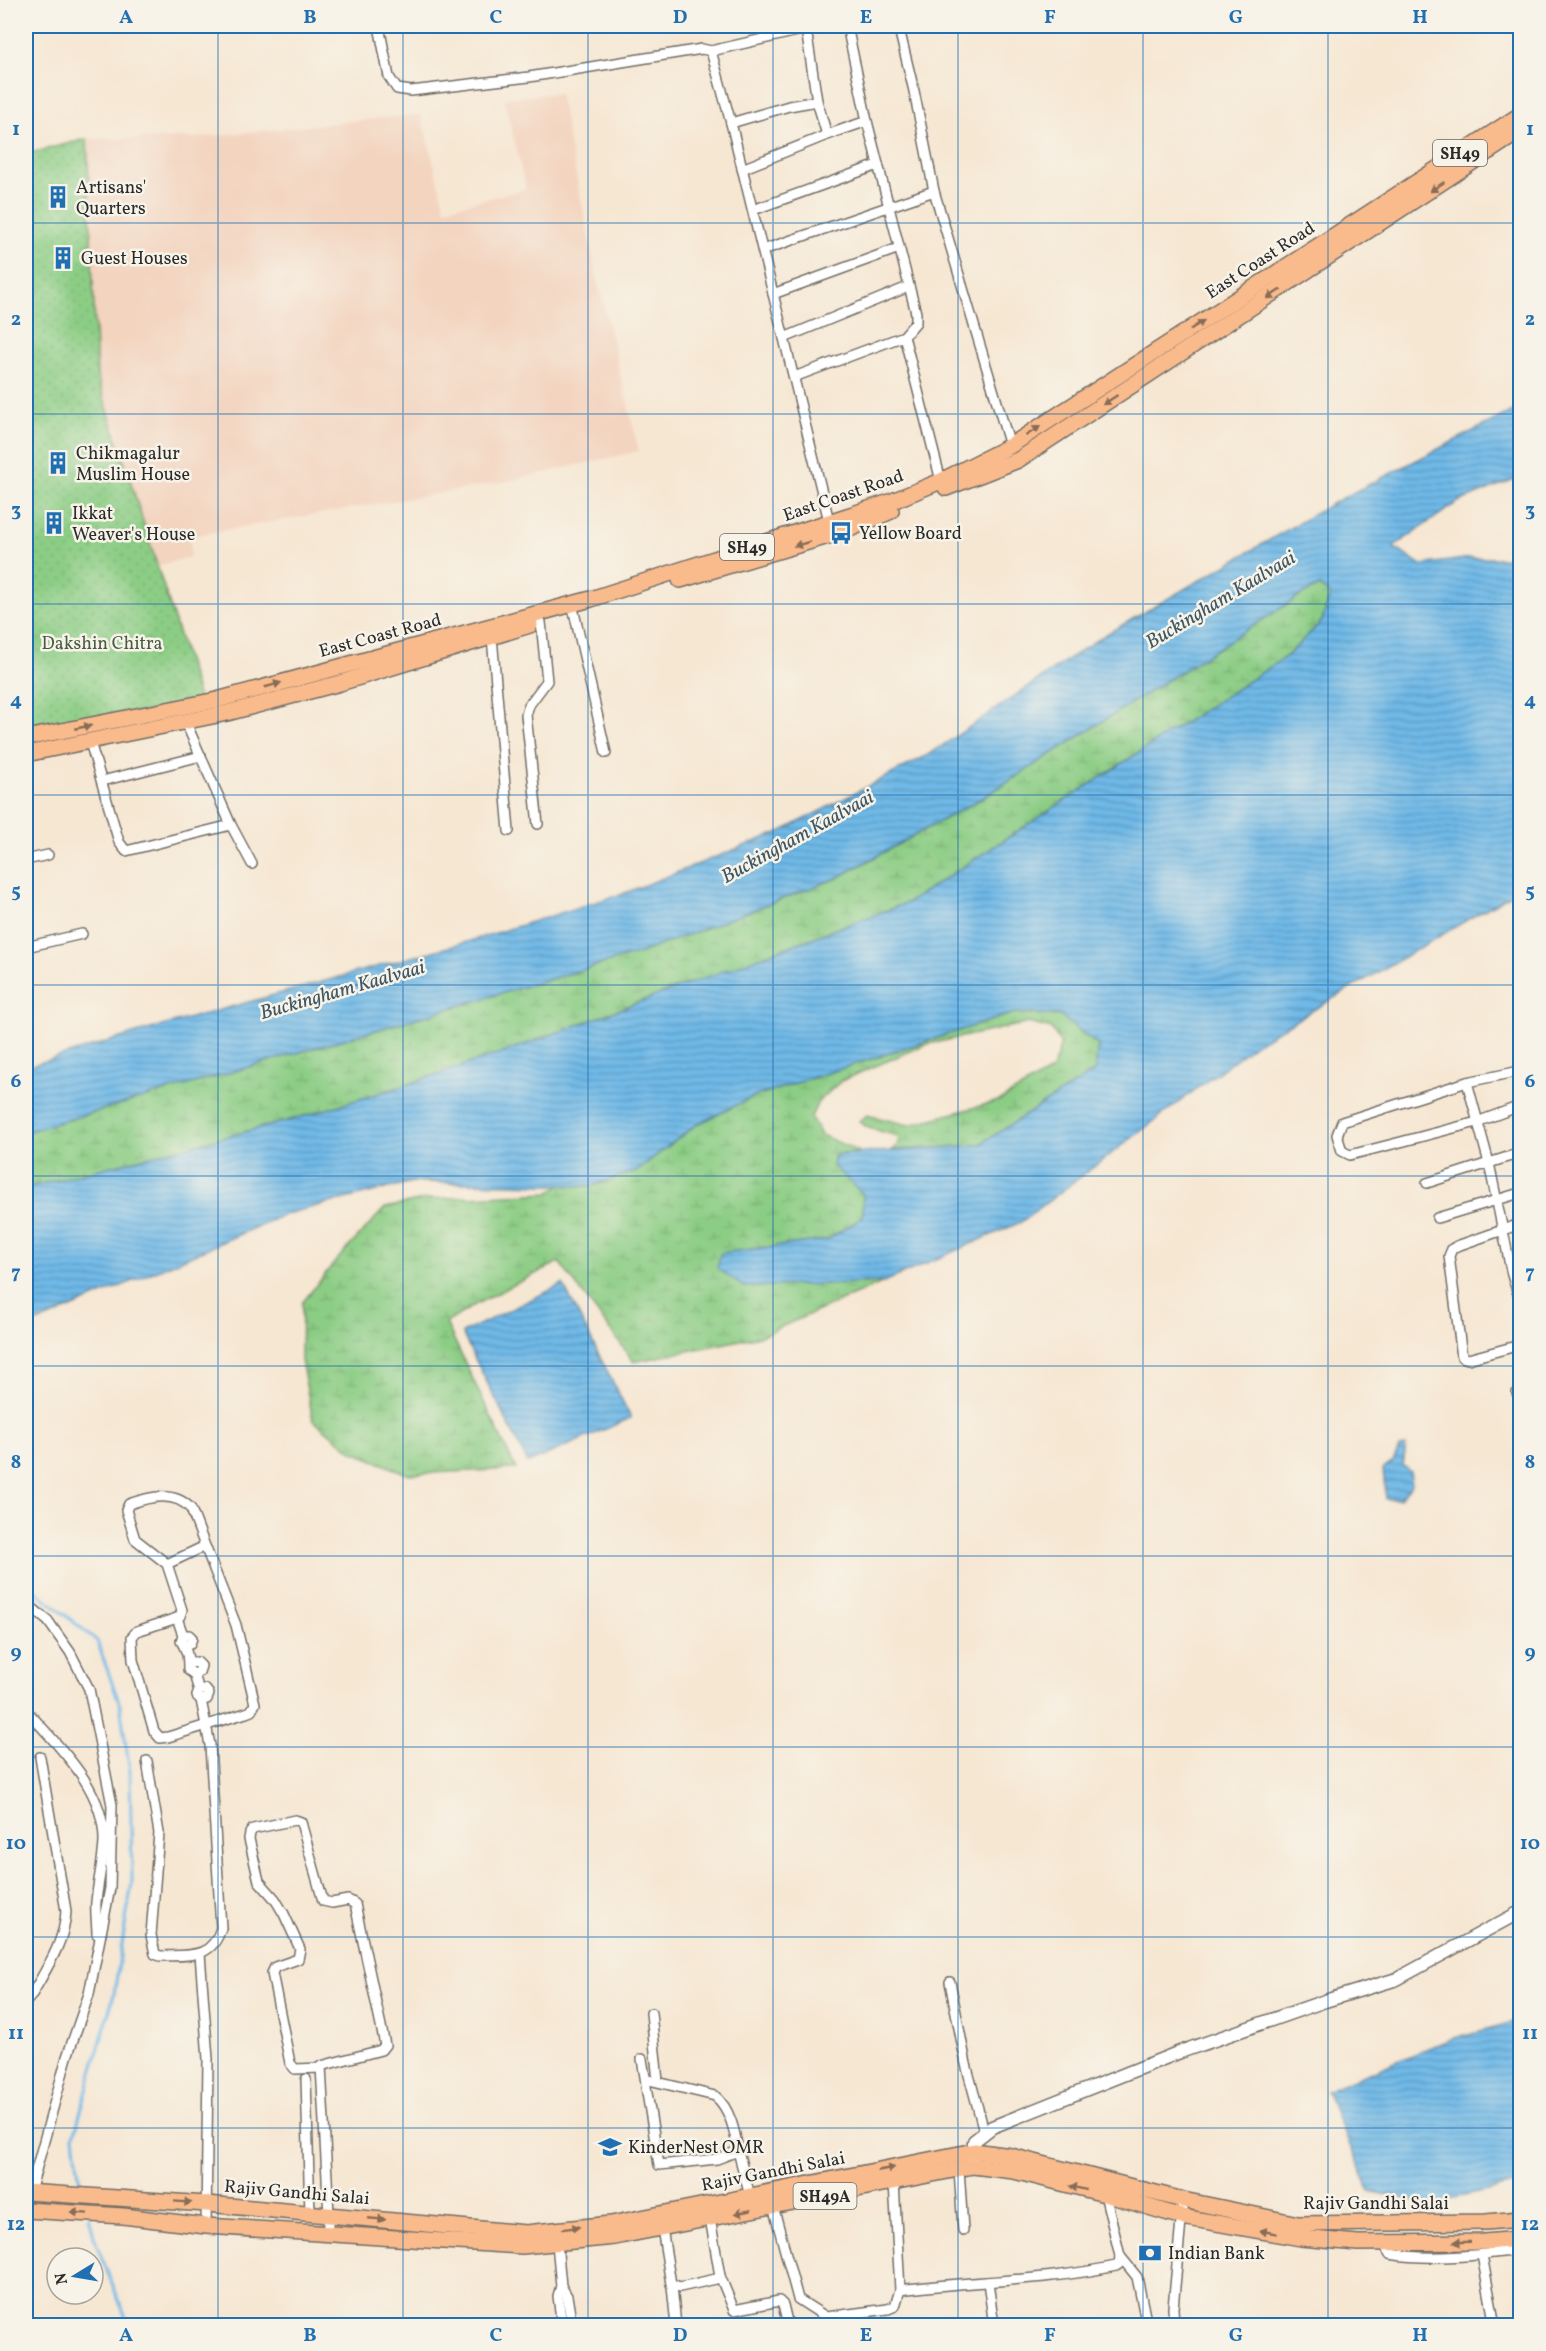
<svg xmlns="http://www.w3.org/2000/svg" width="1546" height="2351" font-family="Vollkorn,serif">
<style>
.built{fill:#f3d4bf}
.wetland{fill:url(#wetland-marsh);stroke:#5c7c58;stroke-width:1.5}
.park{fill:url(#park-dots);stroke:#5c7c58;stroke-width:1.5}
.water{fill:url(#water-rules);stroke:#4d728a;stroke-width:1.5}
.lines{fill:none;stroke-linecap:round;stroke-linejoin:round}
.stream{stroke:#6fb9e8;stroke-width:3}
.minor-casing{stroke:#726d66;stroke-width:12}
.tertiary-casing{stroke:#726d66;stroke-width:15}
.primary-casing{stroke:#726d66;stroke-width:18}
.minor{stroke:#fff;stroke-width:9}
.tertiary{stroke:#fff;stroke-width:12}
.primary{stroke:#fabb8c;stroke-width:15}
.oneway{fill:#886c57}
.grid{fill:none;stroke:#1f6fb2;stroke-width:1.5;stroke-opacity:0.55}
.labels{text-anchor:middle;stroke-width:5;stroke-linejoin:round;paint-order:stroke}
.shield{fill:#f7f3e8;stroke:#686764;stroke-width:1.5}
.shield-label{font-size:16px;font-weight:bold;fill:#2b2b2b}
.poi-label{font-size:18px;fill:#2b2b2b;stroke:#f7f3e8;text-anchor:start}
.street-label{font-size:18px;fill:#2b2b2b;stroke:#f7f3e8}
.park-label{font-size:18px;fill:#485c46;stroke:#f7f3e8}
.water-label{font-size:20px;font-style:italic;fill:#3f5664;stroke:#f7f3e8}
.neatline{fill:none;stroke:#1f6fb2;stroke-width:2}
.grid-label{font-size:20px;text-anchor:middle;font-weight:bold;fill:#1f6fb2}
</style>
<defs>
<pattern id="wetland-marsh" width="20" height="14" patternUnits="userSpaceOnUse" patternTransform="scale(1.5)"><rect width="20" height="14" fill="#8ccd85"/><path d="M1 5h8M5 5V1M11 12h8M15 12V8" fill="none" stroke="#79b073"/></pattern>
<pattern id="park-dots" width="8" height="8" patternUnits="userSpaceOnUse" patternTransform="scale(1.5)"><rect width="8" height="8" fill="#8ccd85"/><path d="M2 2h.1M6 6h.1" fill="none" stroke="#79b073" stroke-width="1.8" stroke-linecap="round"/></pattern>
<pattern id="water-rules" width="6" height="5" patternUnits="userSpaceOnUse" patternTransform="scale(1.5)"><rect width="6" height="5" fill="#6fb9e8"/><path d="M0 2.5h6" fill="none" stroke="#5b97bc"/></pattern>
</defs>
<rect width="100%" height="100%" fill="#f7f3e8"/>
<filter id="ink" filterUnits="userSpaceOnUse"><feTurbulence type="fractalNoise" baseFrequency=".0167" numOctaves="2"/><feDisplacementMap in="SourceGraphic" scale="12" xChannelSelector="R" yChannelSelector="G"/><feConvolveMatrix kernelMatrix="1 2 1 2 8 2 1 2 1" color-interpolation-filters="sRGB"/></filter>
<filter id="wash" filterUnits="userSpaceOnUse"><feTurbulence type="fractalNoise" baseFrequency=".008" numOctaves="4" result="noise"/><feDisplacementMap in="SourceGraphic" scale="24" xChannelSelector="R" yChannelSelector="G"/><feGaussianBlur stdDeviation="1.35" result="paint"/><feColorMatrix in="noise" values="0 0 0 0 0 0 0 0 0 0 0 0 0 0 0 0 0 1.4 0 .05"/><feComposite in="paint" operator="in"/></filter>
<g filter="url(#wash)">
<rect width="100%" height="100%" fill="#f6e7d3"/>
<polygon class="built" points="559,93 598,282 639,451 504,482 191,536 190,557 157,566 97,376 87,139 195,138 421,114 445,209 526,189 504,98"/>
<g class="wetland">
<polygon points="1320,586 1330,595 1322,621 1287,656 909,902 510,1050 403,1086 291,1120 26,1188 26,1132 640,953 837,878 984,797 1303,594"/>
<polygon points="1014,1013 1059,1015 1098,1045 1095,1071 979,1145 892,1150 899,1143 898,1136 869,1128 859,1122 867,1115 909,1125 999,1101 1052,1070 1061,1044 1052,1029 1028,1023 924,1045 841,1081 818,1102 811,1117 821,1135 860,1152 835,1155 833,1165 863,1194 863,1217 827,1240 721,1253 827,1283 884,1282 760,1336 634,1362 559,1262 476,1304 446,1323 516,1469 407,1474 352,1451 313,1420 301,1360 302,1303 335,1262 385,1208 428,1199 549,1193 560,1185 592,1186 636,1171 696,1125 753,1097"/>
</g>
<polygon class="park" points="87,139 97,376 200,701 26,734 26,154"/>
<g class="water">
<polygon points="1520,407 1520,477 1458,502 1393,547 1421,565 1471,558 1508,558 1520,552 1520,889 1257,1043 1021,1222 884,1282 744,1287 717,1268 721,1253 827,1240 863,1217 863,1194 833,1166 835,1155 979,1145 1095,1071 1098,1045 1059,1015 1014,1013 753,1097 696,1125 636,1171 592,1186 412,1182 286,1214 46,1319 26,1325 26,1188 291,1120 403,1086 510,1050 909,902 1287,656 1322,621 1330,595 1320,586 1303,594 984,797 837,878 640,953 26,1132 26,1067 133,1034 470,941 625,893 782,831 930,754 1098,639 1335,502"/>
<polygon points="563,1284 631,1418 528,1463 462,1333"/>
<polygon points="1406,1446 1403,1465 1410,1472 1412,1484 1400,1499 1386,1499 1383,1469 1393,1462 1399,1448"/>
<polygon points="1520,2020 1520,2184 1427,2204 1370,2191 1326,2091 1451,2039"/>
</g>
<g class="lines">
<g class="stream">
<polyline points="26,1583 97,1641 120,1705 130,1772 132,1882 114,1994 74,2136 79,2177 82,2191"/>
<polyline points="89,2217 96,2243 129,2326"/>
</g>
</g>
</g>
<g filter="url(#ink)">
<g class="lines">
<g class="minor-casing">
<g id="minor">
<polyline points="379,26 389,77 397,89 411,91 529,77 702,49 711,51 731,123 829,521"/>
<polyline points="896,26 900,33 914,91 934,191 1010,446"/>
<polyline points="806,29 817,101 827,135"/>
<polyline points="711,51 806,29 834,26"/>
<polyline points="731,123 789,106 817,101"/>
<polyline points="742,169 827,135 867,121"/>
<polyline points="753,210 878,165"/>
<polyline points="763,250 934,191"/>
<polyline points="773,294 899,248"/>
<polyline points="904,336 941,481"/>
<polyline points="784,338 908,287"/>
<polyline points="794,377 904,336 916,322 916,313 867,121 847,26"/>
<polyline points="574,612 606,753"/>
<polyline points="492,637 509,831"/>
<polyline points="186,723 231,825 252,864"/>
<polyline points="90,742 119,842 126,851 231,825"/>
<polyline points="102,781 201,756"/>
<polyline points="538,824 526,715 529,705 547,681 541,622"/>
<polyline points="26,860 48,855"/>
<polyline points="26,947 82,934"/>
<polyline points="1520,1071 1467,1082 1489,1163 1512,1275 1520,1300"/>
<polyline points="1467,1082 1342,1122 1337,1135 1342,1151 1350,1155 1393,1144 1477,1122 1520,1106"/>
<polyline points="1427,1183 1520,1153"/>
<polyline points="1437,1218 1520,1193"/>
<polyline points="1520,1224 1457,1246 1452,1249 1449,1256 1462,1357 1468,1359 1520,1345"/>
<polyline points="1517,1393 1520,1392"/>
<path d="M 167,1564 L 205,1546 L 191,1509 C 175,1490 149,1497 129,1504 L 126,1510 L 135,1539 L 167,1564 L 182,1610 L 180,1616 L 177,1618 L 137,1631 L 132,1637 L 133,1660 L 154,1731 L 160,1738 L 168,1737 L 246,1713 L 251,1711 L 255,1704 L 236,1625 L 205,1546"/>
<polyline points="26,1603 48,1621 70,1652 89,1689 112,1805 110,1888 89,1994 67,2057 30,2192"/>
<polyline points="183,1635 189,1635 192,1638 190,1644 185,1645"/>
<polyline points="190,1663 197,1662 201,1666 199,1672 194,1674"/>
<polyline points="199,1691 205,1689 209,1694 207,1699 201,1700"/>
<path d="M 26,1710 C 58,1746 105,1788 104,1842 C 103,1862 98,1882 96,1902 C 95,1912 97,1924 97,1934"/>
<path d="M 147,1761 L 159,1833 L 151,1935 L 155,1954 L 160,1956 C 187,1955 212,1960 221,1928 L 210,1745 L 201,1700 L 197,1696 L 199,1691 L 194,1674 L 188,1670 C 188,1658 188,1652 181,1641 L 183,1635 L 177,1618"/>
<polyline points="200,1954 208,2059 206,2226"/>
<polyline points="950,1982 966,2064 984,2131"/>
<path d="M 26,2002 L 31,1996 C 46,1969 65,1942 66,1911 L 40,1757"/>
<polyline points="651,2013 658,2081"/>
<polyline points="642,2059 646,2083"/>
<polyline points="321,2068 295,2069 290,2063 272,1973 275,1967 298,1959 300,1949 284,1914 275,1899 259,1881 249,1839 250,1833 253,1829 295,1820 301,1822 302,1826 323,1901 332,1903 348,1900 355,1904 385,2045 381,2050 321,2066 329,2215 327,2233"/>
<polyline points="306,2079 310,2213"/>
<path d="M 649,2080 L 715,2096 C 730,2108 735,2132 738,2151 L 717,2159 L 659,2165 L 646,2087 L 646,2083 Z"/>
<polyline points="738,2151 750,2196"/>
<polyline points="959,2169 963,2230"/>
<polyline points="894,2182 900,2290"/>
<path d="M 773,2206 L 798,2299 L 826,2317 L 888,2309 L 895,2306 L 900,2290 C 970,2281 1047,2281 1116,2266 L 1119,2264 L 1120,2256 L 1105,2194"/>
<polyline points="662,2228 671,2284 680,2287 716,2279 720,2276 710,2218"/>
<polyline points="557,2243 561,2286 558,2296 562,2326"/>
<path d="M 1383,2243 L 1390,2254 C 1430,2261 1480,2255 1520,2250"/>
<polyline points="1482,2255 1495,2326"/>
<polyline points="1120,2256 1137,2277 1147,2326"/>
<polyline points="720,2276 734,2310 779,2301 783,2305 788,2326"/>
<polyline points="988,2282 994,2326"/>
<polyline points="561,2286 567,2296 572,2326"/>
<polyline points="672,2286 676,2326"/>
<polyline points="1174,2326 1173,2308 1183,2200"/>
</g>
</g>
<g class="tertiary-casing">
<polyline id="tertiary" points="973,2159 974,2141 992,2127 1180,2052 1325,2001 1397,1979 1520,1912"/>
</g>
<g class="primary-casing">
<g id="primary">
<polyline points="946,488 1018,460 1520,131"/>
<polyline points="680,580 845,531 891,511"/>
<polyline points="26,738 217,700 591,599 890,502 941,481 1010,446 1520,115"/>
<polyline points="26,754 227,713 340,683 530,625"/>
<polyline points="26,2192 207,2204 526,2233 611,2224 974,2151 1011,2156 1183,2200 1298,2224 1486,2222 1520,2219"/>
<polyline points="26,2210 123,2216 206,2226 522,2246 615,2237 973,2166 1014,2171 1105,2194 1182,2217 1301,2238 1358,2243 1484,2242 1520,2239"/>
</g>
</g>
<use href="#minor" class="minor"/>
<use href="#tertiary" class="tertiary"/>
<use href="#primary" class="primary"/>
</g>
<defs><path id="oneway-solid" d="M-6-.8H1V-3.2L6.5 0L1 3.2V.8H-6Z" transform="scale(1.5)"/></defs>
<g class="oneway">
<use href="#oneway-solid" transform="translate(1437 187) rotate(146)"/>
<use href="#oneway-solid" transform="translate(1274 294) rotate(147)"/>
<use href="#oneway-solid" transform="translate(1197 325) rotate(-33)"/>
<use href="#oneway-solid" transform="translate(1110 400) rotate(147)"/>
<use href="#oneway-solid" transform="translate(1033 431) rotate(-33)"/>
<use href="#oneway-solid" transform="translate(802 544) rotate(164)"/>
<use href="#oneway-solid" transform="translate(273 685) rotate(-16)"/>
<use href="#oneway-solid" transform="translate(83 727) rotate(-11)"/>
<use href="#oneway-solid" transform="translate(886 2169) rotate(-11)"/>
<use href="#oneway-solid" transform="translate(1078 2188) rotate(-166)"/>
<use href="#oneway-solid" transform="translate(183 2202) rotate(4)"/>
<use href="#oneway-solid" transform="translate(743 2212) rotate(169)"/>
<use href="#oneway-solid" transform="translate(79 2213) rotate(-176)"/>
<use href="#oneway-solid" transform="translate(377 2219) rotate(5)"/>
<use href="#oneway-solid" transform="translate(571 2228) rotate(-7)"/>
<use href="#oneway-solid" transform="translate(1268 2232) rotate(-170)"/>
<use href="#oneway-solid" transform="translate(1462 2242) rotate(179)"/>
</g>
</g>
<path class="grid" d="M 218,26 L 218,2326M 403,26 L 403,2326M 588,26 L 588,2326M 773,26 L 773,2326M 958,26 L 958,2326M 1143,26 L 1143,2326M 1328,26 L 1328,2326M 26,223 L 1520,223M 26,414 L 1520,414M 26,604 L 1520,604M 26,795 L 1520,795M 26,985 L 1520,985M 26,1176 L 1520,1176M 26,1366 L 1520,1366M 26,1556 L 1520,1556M 26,1747 L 1520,1747M 26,1937 L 1520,1937M 26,2128 L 1520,2128"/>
<defs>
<g id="building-bare" transform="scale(1.8)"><path d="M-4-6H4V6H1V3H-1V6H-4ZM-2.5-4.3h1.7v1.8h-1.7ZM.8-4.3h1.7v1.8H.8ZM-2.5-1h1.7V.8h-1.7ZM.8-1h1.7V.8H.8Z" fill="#1f6fb2" stroke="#f7f3e8" stroke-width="2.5" paint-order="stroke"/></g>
<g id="bus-bare" transform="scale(1.8)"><path d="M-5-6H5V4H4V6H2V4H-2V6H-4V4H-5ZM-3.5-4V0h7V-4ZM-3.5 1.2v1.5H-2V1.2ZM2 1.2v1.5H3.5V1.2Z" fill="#1f6fb2" stroke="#f7f3e8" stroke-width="2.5" paint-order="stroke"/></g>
<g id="school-bare" transform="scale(1.8)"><path d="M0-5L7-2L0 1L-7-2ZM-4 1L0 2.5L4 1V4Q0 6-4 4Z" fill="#1f6fb2" stroke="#f7f3e8" stroke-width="2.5" paint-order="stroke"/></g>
<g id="bank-bare" transform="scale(1.8)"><path d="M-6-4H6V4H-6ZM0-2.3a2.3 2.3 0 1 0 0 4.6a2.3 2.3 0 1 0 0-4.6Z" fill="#1f6fb2" stroke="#f7f3e8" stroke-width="2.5" paint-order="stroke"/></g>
</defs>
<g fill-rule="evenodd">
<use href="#building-bare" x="58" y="197"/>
<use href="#building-bare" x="63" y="258"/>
<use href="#building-bare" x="58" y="463"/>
<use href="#building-bare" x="54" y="523"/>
<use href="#bus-bare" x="841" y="533"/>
<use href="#school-bare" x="610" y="2147"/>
<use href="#bank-bare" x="1150" y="2253"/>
</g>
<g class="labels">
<g class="shield">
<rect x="1433" y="140" width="54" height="26" rx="4.5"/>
<rect x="720" y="534" width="54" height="26" rx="4.5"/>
<rect x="793.5" y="2183" width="63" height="26" rx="4.5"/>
</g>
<g class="shield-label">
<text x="1460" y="159">SH49</text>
<text x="747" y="553">SH49</text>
<text x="825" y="2202">SH49A</text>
</g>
<g class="poi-label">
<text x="76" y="193">Artisans'<tspan x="76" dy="21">Quarters</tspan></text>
<text x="81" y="264">Guest Houses</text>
<text x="76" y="459">Chikmagalur<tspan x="76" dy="21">Muslim House</tspan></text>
<text x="72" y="519">Ikkat<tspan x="72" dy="21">Weaver's House</tspan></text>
<text x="859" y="539">Yellow Board</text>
<text x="628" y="2153">KinderNest OMR</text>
<text x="1168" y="2259">Indian Bank</text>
</g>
<g class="street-label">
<text transform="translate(1260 260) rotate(-33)" y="6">East Coast Road</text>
<text transform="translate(843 495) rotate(-19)" y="6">East Coast Road</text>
<text transform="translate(380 635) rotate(-15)" y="6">East Coast Road</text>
<text transform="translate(773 2171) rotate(-11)" y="6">Rajiv Gandhi Salai</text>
<text transform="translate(297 2192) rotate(5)" y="6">Rajiv Gandhi Salai</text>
<text x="1376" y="2209">Rajiv Gandhi Salai</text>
</g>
<g class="park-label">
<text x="102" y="649">Dakshin Chitra</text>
</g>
<g class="water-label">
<text transform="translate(1220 599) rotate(-31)" y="7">Buckingham Kaalvaai</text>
<text transform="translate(797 836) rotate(-29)" y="7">Buckingham Kaalvaai</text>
<text transform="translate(342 989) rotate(-16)" y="7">Buckingham Kaalvaai</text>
</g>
</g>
<rect width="1546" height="2351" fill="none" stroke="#f7f3e8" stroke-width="66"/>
<g transform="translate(75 2276) rotate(259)"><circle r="28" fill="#f7f3e8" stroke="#a5a39c" stroke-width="1.5"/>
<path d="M0-4.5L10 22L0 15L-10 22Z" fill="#1f6fb2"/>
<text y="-9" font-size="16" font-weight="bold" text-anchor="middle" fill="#2b2b2b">N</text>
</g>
<rect x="33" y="33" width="1480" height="2285" class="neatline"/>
<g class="grid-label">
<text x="126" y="23">A</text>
<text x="310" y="23">B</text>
<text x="496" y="23">C</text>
<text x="680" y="23">D</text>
<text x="866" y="23">E</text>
<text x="1050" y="23">F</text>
<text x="1236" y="23">G</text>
<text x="1420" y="23">H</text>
<text x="16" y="135">1</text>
<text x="1530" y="135">1</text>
<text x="16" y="325">2</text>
<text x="1530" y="325">2</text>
<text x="16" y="516">3</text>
<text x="1530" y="516">3</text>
<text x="16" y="706">4</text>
<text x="1530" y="706">4</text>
<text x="16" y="897">5</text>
<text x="1530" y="897">5</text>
<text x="16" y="1087">6</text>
<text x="1530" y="1087">6</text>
<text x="16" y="1278">7</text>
<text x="1530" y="1278">7</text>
<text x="16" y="1468">8</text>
<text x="1530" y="1468">8</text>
<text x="16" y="1658">9</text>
<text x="1530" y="1658">9</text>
<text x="16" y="1849">10</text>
<text x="1530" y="1849">10</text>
<text x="16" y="2039">11</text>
<text x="1530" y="2039">11</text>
<text x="16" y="2230">12</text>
<text x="1530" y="2230">12</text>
<text x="126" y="2341">A</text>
<text x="310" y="2341">B</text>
<text x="496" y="2341">C</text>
<text x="680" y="2341">D</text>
<text x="866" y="2341">E</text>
<text x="1050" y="2341">F</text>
<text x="1236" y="2341">G</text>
<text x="1420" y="2341">H</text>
</g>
</svg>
